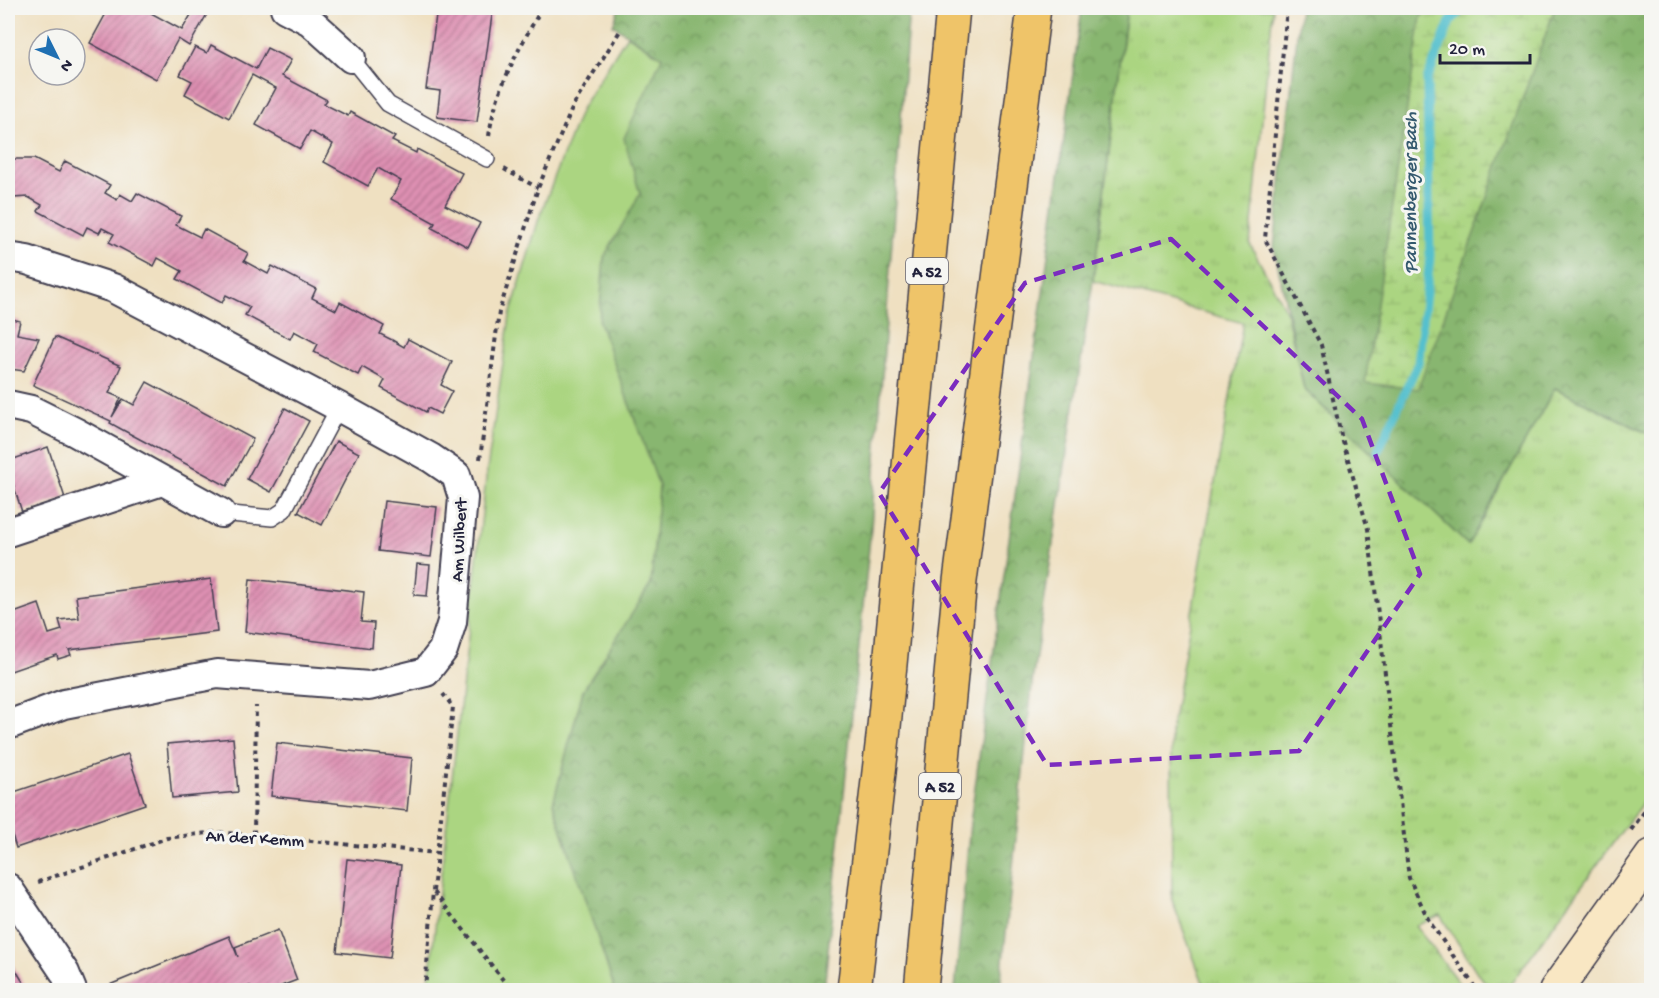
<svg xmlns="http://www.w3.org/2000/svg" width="1659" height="998" font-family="'Gochi Hand',sans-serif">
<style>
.grass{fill:url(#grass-tufts);stroke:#667c5e;stroke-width:1.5}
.forest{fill:url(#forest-crowns);stroke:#556c55;stroke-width:1.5}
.wetland{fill:url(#wetland-marsh);stroke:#667c5e;stroke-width:1.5}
.park{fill:#abd581;stroke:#667c5e;stroke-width:1.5}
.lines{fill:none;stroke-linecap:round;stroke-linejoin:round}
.stream{stroke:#54c0ce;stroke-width:9}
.building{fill:url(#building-hatch)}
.lane-casing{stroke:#413e4f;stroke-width:18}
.street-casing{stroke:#413e4f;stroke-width:32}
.secondary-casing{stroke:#413e4f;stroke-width:36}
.highway-casing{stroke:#413e4f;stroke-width:36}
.path{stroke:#413e4f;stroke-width:4;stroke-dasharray:4.5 4.5;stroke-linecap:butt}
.lane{stroke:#fff;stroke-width:15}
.street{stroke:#fff;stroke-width:28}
.secondary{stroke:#f9e7c3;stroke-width:33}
.highway{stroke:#efc469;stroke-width:33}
.marked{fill:none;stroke:#7b2cbf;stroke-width:4.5;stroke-dasharray:12 8;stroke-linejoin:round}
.labels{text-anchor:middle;stroke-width:6;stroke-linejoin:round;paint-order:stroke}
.shield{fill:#f6f6f2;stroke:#626272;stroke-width:1.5}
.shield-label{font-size:16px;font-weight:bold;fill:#22223b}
.street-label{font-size:18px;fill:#22223b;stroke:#f6f6f2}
.water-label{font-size:20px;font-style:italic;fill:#34596e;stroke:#f6f6f2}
</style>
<defs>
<pattern id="grass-tufts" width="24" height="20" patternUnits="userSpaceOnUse" patternTransform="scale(1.5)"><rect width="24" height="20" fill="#abd581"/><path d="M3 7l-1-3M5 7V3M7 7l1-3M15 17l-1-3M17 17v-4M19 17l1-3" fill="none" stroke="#93b770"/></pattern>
<pattern id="forest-crowns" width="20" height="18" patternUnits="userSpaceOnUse" patternTransform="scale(1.5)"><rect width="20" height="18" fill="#88b66f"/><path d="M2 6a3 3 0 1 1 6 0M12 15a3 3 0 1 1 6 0" fill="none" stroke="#6f945c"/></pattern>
<pattern id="wetland-marsh" width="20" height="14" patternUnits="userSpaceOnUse" patternTransform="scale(1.5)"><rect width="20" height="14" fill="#abd581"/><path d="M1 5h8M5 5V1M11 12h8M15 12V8" fill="none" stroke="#93b770"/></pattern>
<pattern id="building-hatch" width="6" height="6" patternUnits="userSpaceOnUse" patternTransform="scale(1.5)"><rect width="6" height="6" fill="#de90b2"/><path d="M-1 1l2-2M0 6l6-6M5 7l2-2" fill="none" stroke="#b47592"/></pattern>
</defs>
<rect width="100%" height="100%" fill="#f6f6f2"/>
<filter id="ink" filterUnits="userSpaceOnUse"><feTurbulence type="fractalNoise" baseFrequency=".0167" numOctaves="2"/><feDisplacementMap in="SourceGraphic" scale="12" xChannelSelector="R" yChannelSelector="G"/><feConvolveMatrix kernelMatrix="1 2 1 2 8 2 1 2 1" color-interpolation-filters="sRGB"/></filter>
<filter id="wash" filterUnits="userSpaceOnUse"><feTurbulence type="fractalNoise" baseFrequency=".008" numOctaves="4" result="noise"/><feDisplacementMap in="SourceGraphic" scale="24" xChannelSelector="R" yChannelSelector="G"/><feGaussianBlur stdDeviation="1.35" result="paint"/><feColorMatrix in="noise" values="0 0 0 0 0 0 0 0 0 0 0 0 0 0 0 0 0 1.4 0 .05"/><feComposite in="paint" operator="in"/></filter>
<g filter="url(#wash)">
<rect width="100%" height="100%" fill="#efe0c1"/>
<polygon class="grass" points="1127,8 1273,8 1250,244 1286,311 1304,389 1320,403 1555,388 1651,435 1651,791 1506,990 1494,990 1480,977 1440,915 1416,926 1464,990 1207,990 1205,988 1172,900 1171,731 1243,323 1093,281"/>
<g class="forest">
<polygon points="619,8 909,8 871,528 824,990 612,990 613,984 553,803 583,690 651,583 659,486 599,322 604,257 640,194 623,138 662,57 613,25"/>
<polygon points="1082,8 1127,8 1093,281 1033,676 1000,990 955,990 970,823"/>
<polygon points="1300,8 1651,8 1651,435 1555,388 1468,545 1304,389 1274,247"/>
</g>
<polygon class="wetland" points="1430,8 1555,8 1418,389 1365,383 1421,17"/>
<polygon class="park" points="627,35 662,57 624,138 640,194 604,257 599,322 659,486 651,584 583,690 553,803 613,984 612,990 428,990 487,470 510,316 539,218 581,109"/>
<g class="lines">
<polyline class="stream" points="1378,451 1418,363 1430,258 1427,80 1450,22 1463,8"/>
</g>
<g id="blocks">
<g class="building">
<polygon points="109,8 142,8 182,30 195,8 207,14 189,46 178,39 156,79 90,43"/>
<polygon points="437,8 493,8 477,122 437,117 440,91 426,89"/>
<polygon points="211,45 256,69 267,48 291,60 282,76 327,100 324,104 348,116 350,112 395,137 392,141 416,153 417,149 462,173 445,205 480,223 468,247 432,228 435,223 391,199 401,181 378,168 368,186 324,162 333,144 310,131 300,149 256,125 276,88 252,75 229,118 185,94 192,81 180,75 195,47 207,53"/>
<polygon points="11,150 11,159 34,159 59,172 65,161 110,185 105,193 117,200 120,194 132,201 137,193 181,216 176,225 200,237 204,229 248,253 244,261 268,274 272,266 316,289 312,298 336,310 340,302 384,326 380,334 392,340 404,347 408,339 452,362 441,385 452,391 440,414 428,408 426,412 381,388 385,380 362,367 358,375 314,352 318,344 294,331 290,339 245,315 250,307 226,295 222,303 177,279 182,271 158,258 154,266 109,242 114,234 102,228 99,233 87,227 83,235 38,211 42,205 28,197 13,198 14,207 8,207 8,151"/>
<polygon points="8,318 20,321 17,334 39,338 24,371 10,369 9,376"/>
<polygon points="55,337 121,366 109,393 121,398 112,417 123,399 134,405 147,382 253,439 227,486 121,429 110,423 111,421 33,385"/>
<polygon points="285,408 309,421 271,492 247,479"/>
<polygon points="336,441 359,453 322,525 298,512"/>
<polygon points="48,447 65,498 22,512 8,468 8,461"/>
<polygon points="384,501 437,507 431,557 378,551"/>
<polygon points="417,564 430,565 427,596 414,595"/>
<polygon points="211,579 217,632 69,650 71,655 58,659 57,655 8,672 8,615 39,604 49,634 62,630 59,620 79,618 76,596"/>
<polygon points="250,579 364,592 361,622 374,623 372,648 245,632"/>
<polygon points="233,738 238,792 172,798 167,744"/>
<polygon points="277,743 412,758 407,811 271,796"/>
<polygon points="128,754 145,804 16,848 8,822 8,794"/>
<polygon points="347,859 401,865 390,958 337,952"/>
<polygon points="278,930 297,980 271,990 252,990 250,986 238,990 109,990 107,986 229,936 238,957 235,947"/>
<polygon points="8,957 17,972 28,990 8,990"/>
</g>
</g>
</g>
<g filter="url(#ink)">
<use href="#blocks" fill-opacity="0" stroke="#413e4f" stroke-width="1.5"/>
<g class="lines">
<g class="lane-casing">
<g id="lane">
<polyline points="351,58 388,104 487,159"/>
<polyline points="221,513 272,518 284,510 339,407"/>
</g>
</g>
<g class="street-casing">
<g id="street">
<polyline points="285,8 310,21 351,58"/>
<polyline points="8,257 27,260 113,288 339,407 431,458 456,475 463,498 452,622 443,650 426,672 369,686 217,674 64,704 8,725"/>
<polyline points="8,405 31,410 75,432 221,513"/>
<polyline points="8,532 162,481"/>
<polyline points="8,888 65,973 72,990"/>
</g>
</g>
<g class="secondary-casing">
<polyline id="secondary" points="1556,990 1652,856"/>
</g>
<g class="highway-casing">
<g id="highway">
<polyline points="854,990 883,737 953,8"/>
<polyline points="921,990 960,581 1034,8"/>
</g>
</g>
<g class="path">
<polyline points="1287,8 1265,239 1321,345 1341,435 1368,529 1409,878 1429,921 1477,990"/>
<path d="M 489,136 C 495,90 519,48 542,8"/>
<polyline points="504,169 538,188"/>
<polyline points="480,459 499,312 538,188 574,104 620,31"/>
<polyline points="1631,830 1652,801"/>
<polyline points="254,834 256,706"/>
<polyline points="38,882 167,838 216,832 437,853"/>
<polyline points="434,892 511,990"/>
<polyline points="425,990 433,891 453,707 443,694"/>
</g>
<use href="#lane" class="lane"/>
<use href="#street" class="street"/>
<use href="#secondary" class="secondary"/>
<use href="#highway" class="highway"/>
</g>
</g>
<path class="marked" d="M 1171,239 L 1362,419 L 1420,574 L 1299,751 L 1047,765 L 879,493 L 1025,283 Z"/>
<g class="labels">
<g class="shield">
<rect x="906" y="258" width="42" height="26" rx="4.5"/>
<rect x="919" y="773" width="42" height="26" rx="4.5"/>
</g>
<g class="shield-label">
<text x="927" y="277">A 52</text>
<text x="940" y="792">A 52</text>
</g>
<g class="street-label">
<text transform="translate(458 540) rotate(-87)" y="6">Am Wilbert</text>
<text transform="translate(255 837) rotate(3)" y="6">An der Kemm</text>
</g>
<g class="water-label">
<text transform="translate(1409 193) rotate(-90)" y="7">Pannenberger Bach</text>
</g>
</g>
<rect width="1659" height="998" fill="none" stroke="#f6f6f2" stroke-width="30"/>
<g transform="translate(57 57) rotate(133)"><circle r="28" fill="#f6f6f2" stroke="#a1a1a9" stroke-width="1.5"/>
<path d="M0-4.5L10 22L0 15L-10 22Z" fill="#1f6fb2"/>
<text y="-9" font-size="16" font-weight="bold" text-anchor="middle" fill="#22223b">N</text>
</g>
<path d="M1440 54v9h90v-9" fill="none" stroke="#22223b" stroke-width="3"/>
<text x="1449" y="54" font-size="18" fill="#22223b" stroke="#f6f6f2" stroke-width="4.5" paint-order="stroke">20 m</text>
</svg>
